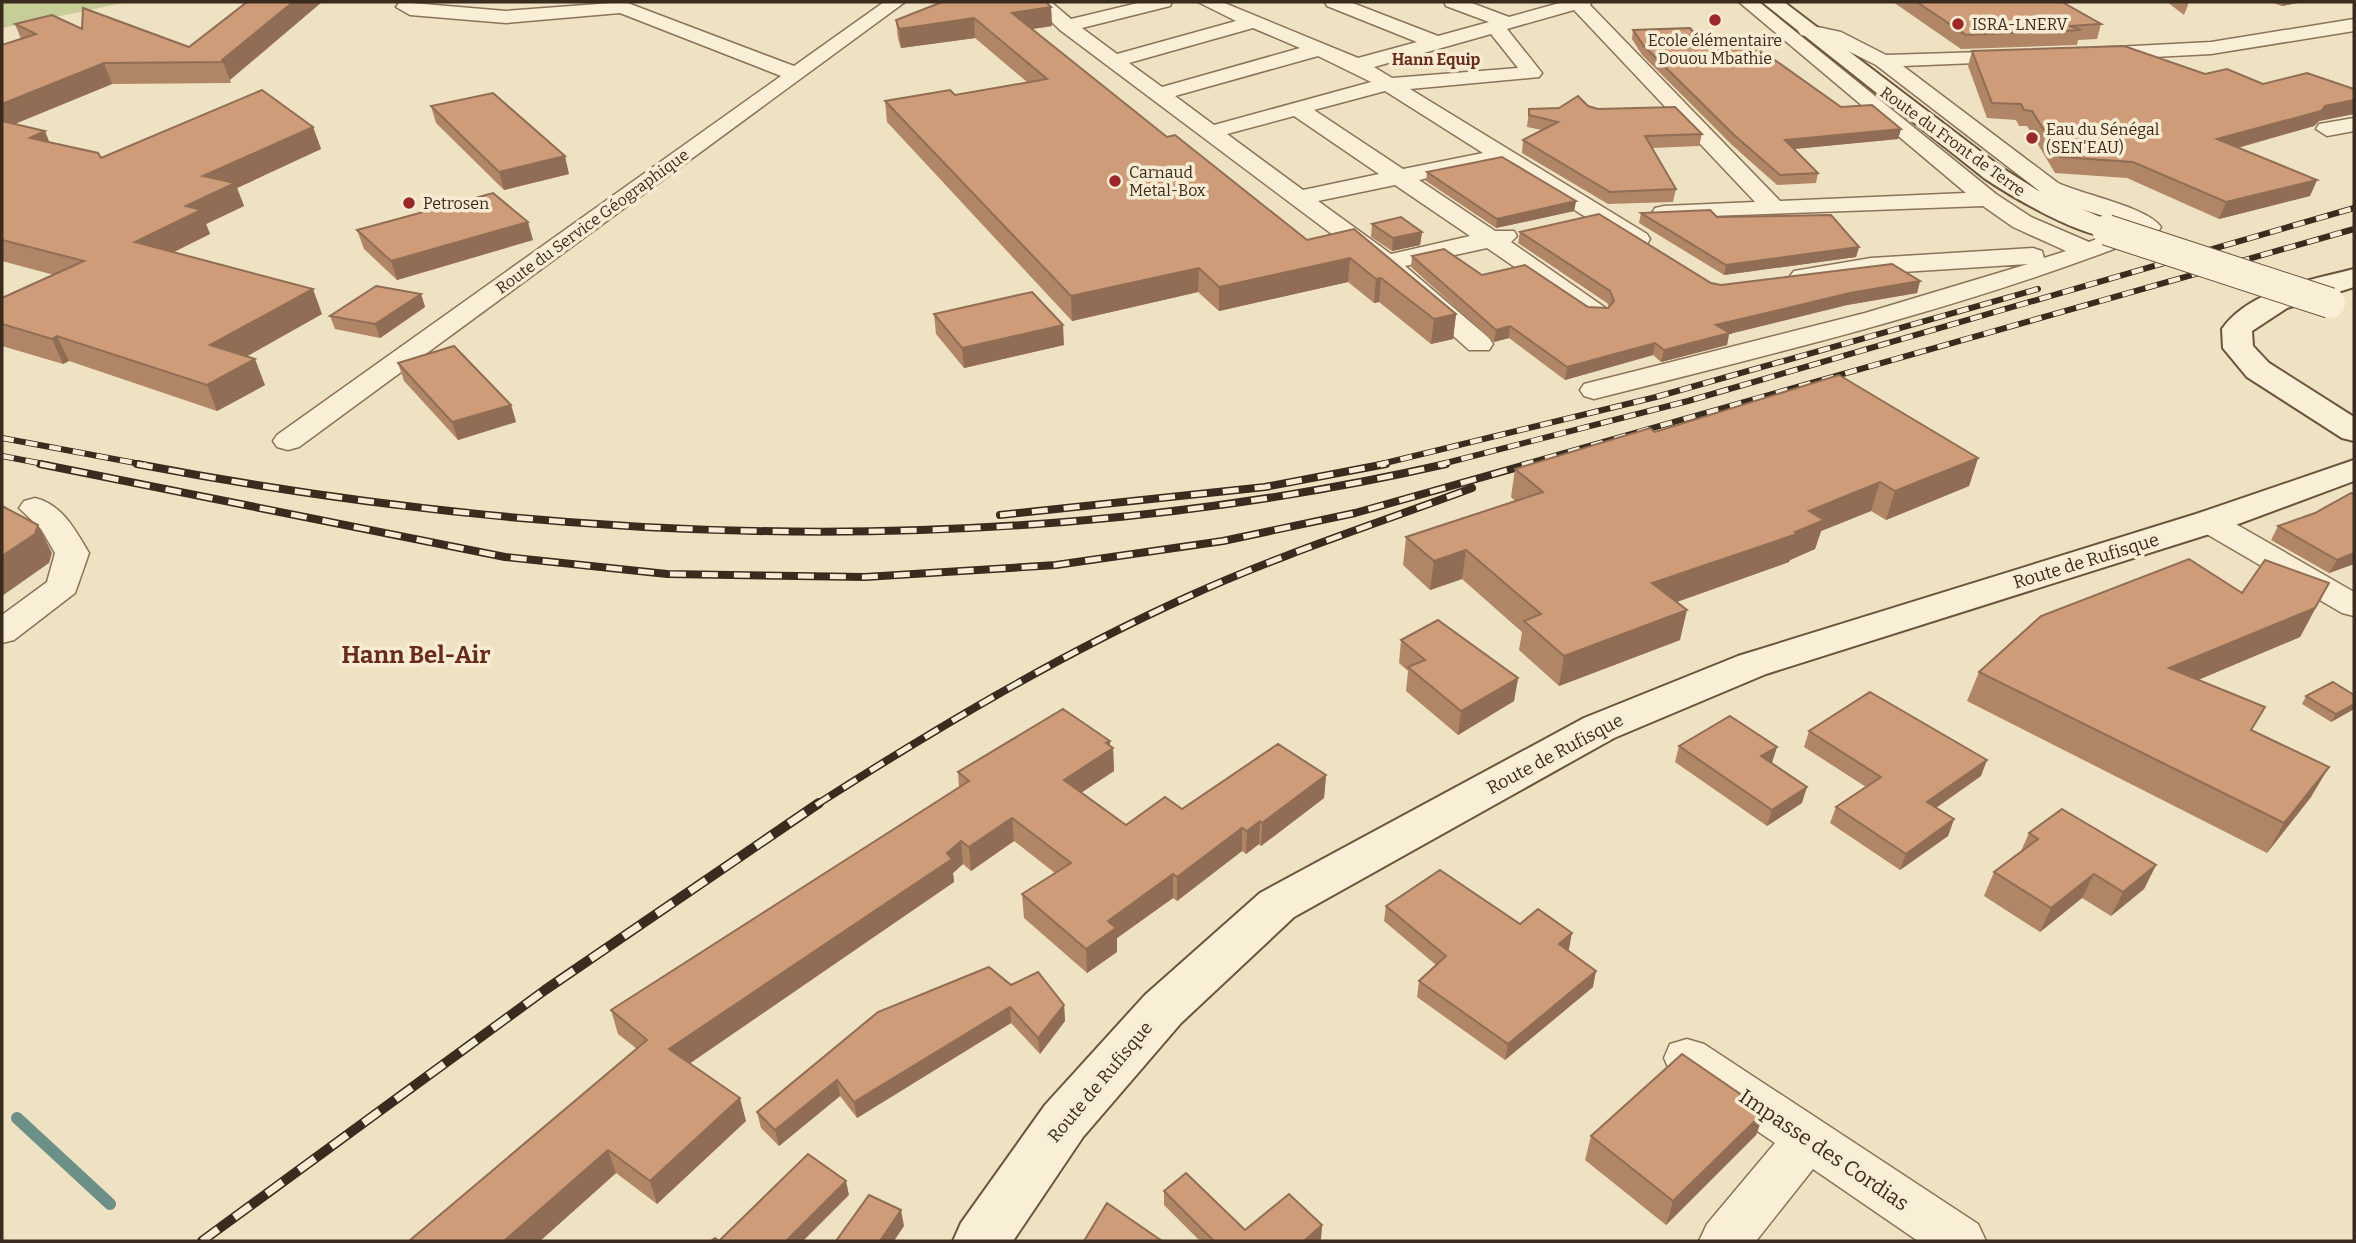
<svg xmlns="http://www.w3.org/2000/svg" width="2356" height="1243" font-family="Bitter,serif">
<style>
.green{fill:#c6cd96}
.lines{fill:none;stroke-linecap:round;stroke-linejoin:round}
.stream{stroke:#6c9087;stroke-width:12}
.street-casing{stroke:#8a7359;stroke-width:3}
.secondary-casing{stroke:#6b543c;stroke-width:4}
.street{fill:#f9efd6;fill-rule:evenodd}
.secondary{fill:#f9efd6;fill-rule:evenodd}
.rail-far2-casing{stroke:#392b1e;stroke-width:6}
.rail-far1-casing{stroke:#392b1e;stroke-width:8}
.rail-casing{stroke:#392b1e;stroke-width:10}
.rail-far2{stroke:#f6ecd3;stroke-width:4.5;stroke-dasharray:12;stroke-linecap:butt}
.rail-far1{stroke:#f6ecd3;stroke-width:5;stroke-dasharray:16;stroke-linecap:butt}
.rail{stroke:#f6ecd3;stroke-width:7;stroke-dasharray:20;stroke-linecap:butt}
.secondary-bridge-casing{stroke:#6b543c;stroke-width:32;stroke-linecap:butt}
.secondary-bridge{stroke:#f9efd6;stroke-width:30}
.wall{fill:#b18667}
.shaded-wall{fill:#906d54}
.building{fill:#ce9c78;stroke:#906d54;stroke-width:2}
.poi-dot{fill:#9a2828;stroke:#f6ecd3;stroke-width:2.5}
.labels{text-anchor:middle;stroke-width:7;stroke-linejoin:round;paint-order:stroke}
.far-poi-label{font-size:16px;fill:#392b1e;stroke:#f6ecd3;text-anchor:start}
.far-neighbourhood-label{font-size:16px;font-weight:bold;fill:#672c1c;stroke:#f6ecd3}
.far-street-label{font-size:16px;fill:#392b1e;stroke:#f6ecd3}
.street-label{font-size:18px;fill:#392b1e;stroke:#f6ecd3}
.near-street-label{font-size:21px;fill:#392b1e;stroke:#f6ecd3}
.district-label{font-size:24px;font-weight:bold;fill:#672c1c;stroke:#f6ecd3}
</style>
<rect width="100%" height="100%" fill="#efe2c3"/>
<polygon class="green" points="2,2 128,2 2,28"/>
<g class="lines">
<polyline class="stream" points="17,1118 110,1204"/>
<g class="street-casing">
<g id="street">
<polygon points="400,2 506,11 625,2 794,66 884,2 905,2 299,447 288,450 277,447 273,441 277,435 781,76 620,13 506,23 410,15 396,7"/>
<path d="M 1031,2 L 1051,2 L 1071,19 L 1142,2 L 1172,2 L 1170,6 L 1082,28 L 1117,54 L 1236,21 L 1198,2 L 1222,2 L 1358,58 L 1417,42 L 1327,6 L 1325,2 L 1350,2 L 1438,36 L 1489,22 L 1446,6 L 1444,2 L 1469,2 L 1509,17 L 1563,2 L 1592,2 L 1590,5 L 1780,201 L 1966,193 L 1739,2 L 1759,2 L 1996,194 L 2031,217 L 2089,242 L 2132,225 L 2068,205 L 2042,193 L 1876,65 L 1828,41 L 1801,35 L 1798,31 L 1808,25 L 1841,32 L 1886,55 L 2016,51 L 2026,57 L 2023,61 L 1903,66 L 2058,183 C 2084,195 2147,207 2161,227 L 2158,232 C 1976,305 1785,351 1594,399 L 1584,396 L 1580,390 L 1584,384 L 1865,313 L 2028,264 L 1871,274 L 1803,284 L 1794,281 L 1790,276 L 1794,271 L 1871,258 L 2033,248 L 2042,251 L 2044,258 L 2066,251 L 2013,227 L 1983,206 L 1655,218 L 1652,213 L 1655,208 L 1664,206 L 1755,202 L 1574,10 L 1507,29 L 1542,73 L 1539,77 L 1410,89 L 1647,234 L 1650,239 L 1647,244 L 1629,244 L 1499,163 L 1419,180 L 1495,231 L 1514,231 L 1517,236 L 1511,242 L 1610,311 L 1606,317 L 1588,317 L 1487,248 L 1405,266 L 1489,338 L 1493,344 L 1489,350 L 1469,350 L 1377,268 L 1060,30 ZM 1253,28 L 1300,48 L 1162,87 L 1129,63 ZM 1491,34 L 1518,68 L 1392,78 L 1374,67 ZM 1318,56 L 1371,82 L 1214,125 L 1175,96 ZM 1385,91 L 1483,153 L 1403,169 L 1314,110 ZM 1294,116 L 1379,174 L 1303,190 L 1227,134 ZM 1395,185 L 1470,236 L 1391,254 L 1318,201 Z"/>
<polygon points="2354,19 2354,31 2211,54 2096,60 2086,54 2096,48 2211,42"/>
<polygon points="2354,118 2354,131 2327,136 2316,129 2319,124"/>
<path d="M 35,498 C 63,505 75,530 89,553 L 75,593 L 14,640 L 2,643 L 2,615 L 47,582 L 55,553 L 41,529 L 19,508 L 24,501 Z"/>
<polygon points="2209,512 2220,515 2354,592 2354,616 2342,613 2198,529 2193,522 2198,515"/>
<polygon points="1687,1039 1704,1044 1978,1224 1986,1241 1918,1241 1813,1169 1756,1241 1699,1241 1707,1224 1775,1143 1670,1072 1664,1058 1670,1044"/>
</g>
</g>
<g class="secondary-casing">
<g id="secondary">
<path d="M 1762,2 L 1784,2 L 2002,168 L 2037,190 L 2117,224 L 2120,230 L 2117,236 C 2089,243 2009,195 1984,178 Z"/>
<path d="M 2354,269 L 2354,287 L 2287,308 L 2252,331 L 2253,346 L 2269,363 L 2354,417 L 2354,441 L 2342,438 L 2247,377 L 2223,348 L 2222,329 C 2249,290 2311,280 2354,269 Z"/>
<polygon points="2354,460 2354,481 2222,530 1766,674 1614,738 1294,917 1181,1023 1083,1137 1013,1241 953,1241 961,1223 1045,1105 1145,995 1260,893 1584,718 1738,656 2196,514"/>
</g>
</g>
<use href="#street" class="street"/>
<use href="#secondary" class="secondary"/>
<g class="rail-far2-casing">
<g id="rail-far2">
<polyline points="2,438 146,465"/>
<polyline points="2,456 49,465"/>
<polyline points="1377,465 1656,397 2038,289"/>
<polyline points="1438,465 1688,401 2354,208"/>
<polyline points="1522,465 2354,229"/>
</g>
</g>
<g class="rail-far1-casing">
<g id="rail-far1">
<polyline points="40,464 505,557 667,574 865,577 1056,565 1223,541 1355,513 1529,464"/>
<path d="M 137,464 C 567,546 1016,562 1446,464"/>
<polyline points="1000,515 1265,487 1386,464"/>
<path d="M 816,805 C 935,729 1057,656 1185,598 C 1278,555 1376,524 1472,488"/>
</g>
</g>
<g class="rail-casing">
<polyline id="rail" points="202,1241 545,990 819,803"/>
</g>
<use href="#rail-far2" class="rail-far2"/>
<use href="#rail-far1" class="rail-far1"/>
<use href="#rail" class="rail"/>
<g class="secondary-bridge-casing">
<polyline id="secondary-bridge" points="2107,230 2330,303"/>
</g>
<use href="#secondary-bridge" class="secondary-bridge"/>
</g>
<g class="wall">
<polygon points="247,2 230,80 231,83 112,84 15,124 50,143 101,158 313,127 321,149 237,188 244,206 206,224 210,234 174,252 322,314 246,357 265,385 217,411 69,361 63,364 2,346 2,298 54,275 2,261 2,45 21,39 15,24 82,29 189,47"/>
<polygon points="1893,2 2062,2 2101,24 2097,39 2078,40 2077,45 1961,49"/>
<polygon points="2167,2 2188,2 2188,5 2184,15"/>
<polygon points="2270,2 2302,2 2282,6"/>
<polygon points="1051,7 1052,26 1032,29 1167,137 1307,240 1354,229 1456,314 1453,339 1431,344 1379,302 1374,303 1348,282 1219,311 1198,292 1072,321 887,122 885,101 955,95 1027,82 975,38 901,48 898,39 896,20"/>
<polygon points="1633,30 1699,39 1841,107 1901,129 1898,139 1794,149 1818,173 1816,183 1777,185 1732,145 1642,55 1632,39"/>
<polygon points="1972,51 2205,74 2263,84 2354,89 2354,114 2319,121 2314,126 2238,148 2317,180 2310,196 2219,219 2127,178 2055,173 2027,126 2019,126 2016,120 1987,118 1968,66"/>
<polygon points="431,106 569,174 504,190 436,123"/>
<polygon points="1588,106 1702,134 1699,146 1652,148 1676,189 1673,202 1608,204 1522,153 1523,140 1542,130 1527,127 1529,109"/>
<polygon points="1427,172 1576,201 1574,211 1496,228 1426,181"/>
<polygon points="1641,213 1717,217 1859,247 1856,257 1724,275 1639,223"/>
<polygon points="1372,224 1422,232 1420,245 1392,251 1371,237"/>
<polygon points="357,230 533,240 397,280 364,249"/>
<polygon points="1520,232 1721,285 1920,281 1917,293 1847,305 1729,334 1727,345 1661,362 1653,355 1565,380 1509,338 1494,342 1411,267 1412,256 1588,307 1608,308 1609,306 1607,303 1518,243"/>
<polygon points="421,294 425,307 380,338 335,329 330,316"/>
<polygon points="934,314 1064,345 964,368 936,334"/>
<polygon points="398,363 511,405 516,422 458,440 404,381"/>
<polygon points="1655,432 1978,458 1969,486 1886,520 1871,511 1821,531 1815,549 1790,560 1789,562 1676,602 1680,640 1559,686 1519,650 1522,632 1462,579 1430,590 1403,565 1406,537 1515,501 1511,497 1515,469"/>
<polygon points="2354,494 2354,564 2329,573 2271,540 2278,526 2315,513"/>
<polygon points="2329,583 2300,637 2198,680 2252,731 2311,797 2267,853 1967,701 1979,672 2242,593"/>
<polygon points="1401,640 1518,678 1514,701 1458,735 1406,691 1408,671 1399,663"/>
<polygon points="2354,695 2354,709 2331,722 2302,704 2306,696"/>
<polygon points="1809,731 1981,776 1936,808 1954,819 1948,836 1900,870 1830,823 1836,807 1866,787 1804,747"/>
<polygon points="1110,746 1113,748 1114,771 1081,793 1126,825 1182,809 1326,775 1324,798 1261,846 1259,844 1246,854 1242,851 1177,901 1173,898 1117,938 1117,952 1087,973 1024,918 1022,894 1055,873 1014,841 971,871 963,864 953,873 954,882 689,1063 746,1121 657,1204 616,1173 540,1241 409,1241 637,1049 618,1034 611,1010 959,787 958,772"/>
<polygon points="1679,746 1777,747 1771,763 1802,803 1767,826 1675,762"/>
<polygon points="2029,833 2156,865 2144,889 2111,916 2082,898 2040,932 1984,896 1994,872 2021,851"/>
<polygon points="1386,906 1520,924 1569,949 1567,950 1593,987 1505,1060 1417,997 1419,981 1436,965 1384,921"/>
<polygon points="1011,985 1064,1005 1065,1021 1040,1054 1011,1023 857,1118 840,1096 779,1146 761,1128 757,1112"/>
<polygon points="1765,1111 1756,1135 1666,1225 1585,1160 1591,1136"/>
<polygon points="1164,1191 1245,1230 1322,1225 1321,1239 1319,1241 1200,1241 1164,1205"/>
</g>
<g class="shaded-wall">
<polygon points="293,2 322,2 230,80 222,60"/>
<polygon points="2283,2 2302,2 2282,6"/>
<polygon points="1051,7 1052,26 1013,32 1012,13"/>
<polygon points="974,18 975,38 901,48 899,29"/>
<polygon points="104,63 112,84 2,129 2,104"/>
<polygon points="2354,100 2354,114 2319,121 2314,126 2211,155 2217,139 2325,106"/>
<polygon points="313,127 321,149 237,188 244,206 206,224 210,234 145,266 135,242 203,176"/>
<polygon points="1901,129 1898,139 1783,150 1785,140"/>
<polygon points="45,131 54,154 30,138"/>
<polygon points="565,156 569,174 504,190 499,172"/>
<polygon points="2317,180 2310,196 2219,219 2226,202"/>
<polygon points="1576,201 1574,211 1496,228 1497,219"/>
<polygon points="528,222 533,240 397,280 391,261"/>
<polygon points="1422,232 1420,245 1392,251 1393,238"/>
<polygon points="1859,247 1856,257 1724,275 1726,265"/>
<polygon points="1350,258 1348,282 1219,311 1219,287"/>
<polygon points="1199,268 1198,292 1072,321 1071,296"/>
<polygon points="1381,278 1379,302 1374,303 1376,279"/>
<polygon points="1920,281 1917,293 1847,305 1729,334 1727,345 1661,362 1664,350 1716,325 1850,293"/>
<polygon points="313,289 322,314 220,371 210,345"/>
<polygon points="421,294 425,307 380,338 375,324"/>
<polygon points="1456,314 1453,339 1431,344 1434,319"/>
<polygon points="1063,325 1064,345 964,368 962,348"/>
<polygon points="1510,326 1509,338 1494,342 1496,330"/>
<polygon points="57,336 69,361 63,364 52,339"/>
<polygon points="1655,343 1653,355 1565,380 1567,367"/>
<polygon points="255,359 265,385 217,411 207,385"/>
<polygon points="511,405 516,422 458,440 452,422"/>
<polygon points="1978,458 1969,486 1886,520 1895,491"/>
<polygon points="1880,482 1871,511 1821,531 1815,549 1790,560 1789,562 1646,613 1652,583 1809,511"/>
<polygon points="38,525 52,553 49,563 2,596 2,556"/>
<polygon points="1466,550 1462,579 1430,590 1434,561"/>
<polygon points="2354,553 2354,564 2329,573 2337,560"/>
<polygon points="2329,583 2300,637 2155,698 2169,668"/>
<polygon points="1687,610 1680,640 1559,686 1564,656"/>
<polygon points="1518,678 1514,701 1458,735 1461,711"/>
<polygon points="2354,704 2354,709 2331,722 2336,714"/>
<polygon points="1110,741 1110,750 1113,748 1114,771 1065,803 1064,780"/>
<polygon points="1777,747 1772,763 1757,772 1761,756"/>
<polygon points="1987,760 1981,776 1921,818 1927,802"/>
<polygon points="2329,767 2311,797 2267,853 2284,823"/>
<polygon points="1326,775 1324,798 1261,846 1262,823"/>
<polygon points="1807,787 1802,803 1767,826 1772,810"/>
<polygon points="1012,818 1014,841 971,871 969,847"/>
<polygon points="1954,819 1948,836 1900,870 1906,854"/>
<polygon points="1260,821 1259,844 1246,854 1247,831"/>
<polygon points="1242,828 1242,851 1177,901 1177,877"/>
<polygon points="961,841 963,864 953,873 954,882 676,1073 669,1049 947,853"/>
<polygon points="2156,865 2144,889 2111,916 2123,892"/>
<polygon points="1173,874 1173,898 1117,938 1117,952 1087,973 1086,949 1108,921"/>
<polygon points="2094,874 2082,898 2040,932 2051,908"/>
<polygon points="1572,933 1569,949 1556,960 1559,944"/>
<polygon points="1596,971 1593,987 1505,1060 1508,1044"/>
<polygon points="1064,1005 1065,1021 1040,1054 1038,1038"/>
<polygon points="1010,1007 1011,1023 857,1118 854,1102"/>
<polygon points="837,1080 840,1096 779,1146 775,1130"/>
<polygon points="740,1098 746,1121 657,1204 650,1181"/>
<polygon points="1765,1111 1756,1135 1666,1225 1673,1201"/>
<polygon points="608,1150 616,1173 540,1241 504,1241"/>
<polygon points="846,1181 849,1195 803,1241 786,1241"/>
<polygon points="901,1210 904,1226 894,1241 880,1241"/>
<polygon points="1322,1225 1321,1239 1319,1241 1304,1241"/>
</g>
<g class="building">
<polygon points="247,2 293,2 222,60 224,62 104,63 2,104 2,45 36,34 15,24 52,15 82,29 83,8 189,47"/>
<polygon points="942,2 1046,2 1051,7 1012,13 1167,137 1175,135 1307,240 1354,229 1456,314 1434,319 1381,278 1376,279 1350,258 1219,287 1199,268 1071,296 885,101 950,90 955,95 1047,79 974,18 899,29 896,20"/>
<polygon points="1917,2 2062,2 2101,24 2069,26 2081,30 1966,35"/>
<polygon points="1690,28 1699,39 1741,36 1841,107 1872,105 1901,129 1785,140 1818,173 1780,175 1734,135 1644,46 1633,30"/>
<polygon points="2124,46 2205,74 2227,69 2263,84 2307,73 2354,89 2354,100 2325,106 2321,111 2217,139 2317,180 2226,202 2133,162 2061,157 2032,111 2024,110 2021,104 1992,103 1972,51"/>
<polygon points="262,90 313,127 203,176 235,183 186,206 201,210 135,242 313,289 210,345 255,359 207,385 57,336 52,339 2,324 2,298 84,261 2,240 2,121 45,131 30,138 98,153 101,158"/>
<polygon points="493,93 565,156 499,172 431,106"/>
<polygon points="1578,96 1588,106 1598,109 1675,107 1702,134 1645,136 1676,189 1610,192 1523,140 1558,122 1529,115 1529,109 1559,108"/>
<polygon points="1502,157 1576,201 1497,219 1427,172"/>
<polygon points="493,193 528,222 391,261 357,230"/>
<polygon points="1710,210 1717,217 1831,215 1859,247 1726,265 1641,213"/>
<polygon points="1599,214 1711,283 1721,285 1892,264 1920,281 1850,293 1716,325 1730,333 1664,350 1655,343 1567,367 1510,326 1496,330 1412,256 1444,249 1482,275 1525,265 1588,307 1608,308 1614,301 1610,291 1520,232"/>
<polygon points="1401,217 1422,232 1393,238 1372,224"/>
<polygon points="376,286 421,294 375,324 330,316"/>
<polygon points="1032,292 1063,325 962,348 934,314"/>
<polygon points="454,346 511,405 452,422 398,363"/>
<polygon points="1839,375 1978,458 1895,491 1880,482 1809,511 1824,520 1795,532 1797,534 1652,583 1687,610 1564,656 1524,621 1541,614 1466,550 1434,561 1406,537 1543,492 1515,469 1650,428 1655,432"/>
<polygon points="2351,493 2354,494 2354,553 2337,560 2278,526 2315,513"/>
<polygon points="2,506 38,525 35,534 2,556"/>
<polygon points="2189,559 2242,593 2265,560 2329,583 2315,608 2169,668 2265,707 2251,730 2329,767 2284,823 1979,672 2041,616"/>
<polygon points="1438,620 1518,678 1461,711 1408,667 1425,660 1401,640"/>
<polygon points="2333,682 2354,695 2354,704 2336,714 2306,696"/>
<polygon points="1870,692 1987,760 1927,802 1954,819 1906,854 1836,807 1881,777 1809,731"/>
<polygon points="1063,709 1110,741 1106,743 1113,748 1064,780 1126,825 1165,797 1182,809 1278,744 1326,775 1262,823 1260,821 1247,831 1242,828 1177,877 1173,874 1108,921 1116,928 1086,949 1022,894 1071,863 1012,818 969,847 961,841 947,853 952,859 669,1049 740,1098 650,1181 608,1150 504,1241 409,1241 647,1040 611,1010 969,781 958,772"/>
<polygon points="1730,716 1777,747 1761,756 1807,787 1772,810 1679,746"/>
<polygon points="2062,809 2156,865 2123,892 2094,874 2051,908 1994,872 2038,839 2029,833"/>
<polygon points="1440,870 1520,924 1538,909 1572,933 1559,944 1596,971 1508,1044 1419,981 1446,956 1386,906"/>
<polygon points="989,967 1011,985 1038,972 1064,1005 1038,1038 1010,1007 854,1102 837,1080 775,1130 757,1112 878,1012"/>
<polygon points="1682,1054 1765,1111 1673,1201 1591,1136"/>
<polygon points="808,1154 846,1181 786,1241 711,1241 715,1238 719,1241"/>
<polygon points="1186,1173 1245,1230 1289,1194 1322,1225 1304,1241 1214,1241 1164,1191"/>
<polygon points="869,1195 901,1210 880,1241 836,1241"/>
<polygon points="1107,1203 1162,1241 1084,1241"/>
</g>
<g class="poi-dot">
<circle cx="1715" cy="20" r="7"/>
<circle cx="1958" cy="24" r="7"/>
<circle cx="2032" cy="138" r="7"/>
<circle cx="1115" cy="181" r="7"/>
<circle cx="409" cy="203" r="7"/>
</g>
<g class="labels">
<g class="far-poi-label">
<text x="1972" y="30">ISRA-LNERV</text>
<text x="1715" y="46" text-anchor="middle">Ecole élémentaire<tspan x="1715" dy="18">Douou Mbathie</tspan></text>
<text x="2046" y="135">Eau du Sénégal<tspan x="2046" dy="18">(SEN'EAU)</tspan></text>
<text x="1129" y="178">Carnaud<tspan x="1129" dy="18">Metal-Box</tspan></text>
<text x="423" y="209">Petrosen</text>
</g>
<g class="far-neighbourhood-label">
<text x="1436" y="65">Hann Equip</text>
</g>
<g class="far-street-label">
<text transform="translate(1953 141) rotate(36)" y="6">Route du Front de Terre</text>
<text transform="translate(592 221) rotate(-36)" y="6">Route du Service Géographique</text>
</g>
<g class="street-label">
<text transform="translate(2086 561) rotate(-17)" y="6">Route de Rufisque</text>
<text transform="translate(1555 754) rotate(-28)" y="6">Route de Rufisque</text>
<text transform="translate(1100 1082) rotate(-50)" y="6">Route de Rufisque</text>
</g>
<g class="near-street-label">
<text transform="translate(1824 1150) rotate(34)" y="7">Impasse des Cordias</text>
</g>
<g class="district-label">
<text x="416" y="663">Hann Bel-Air</text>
</g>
</g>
<rect width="2356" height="1243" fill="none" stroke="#392b1e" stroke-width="7"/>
</svg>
